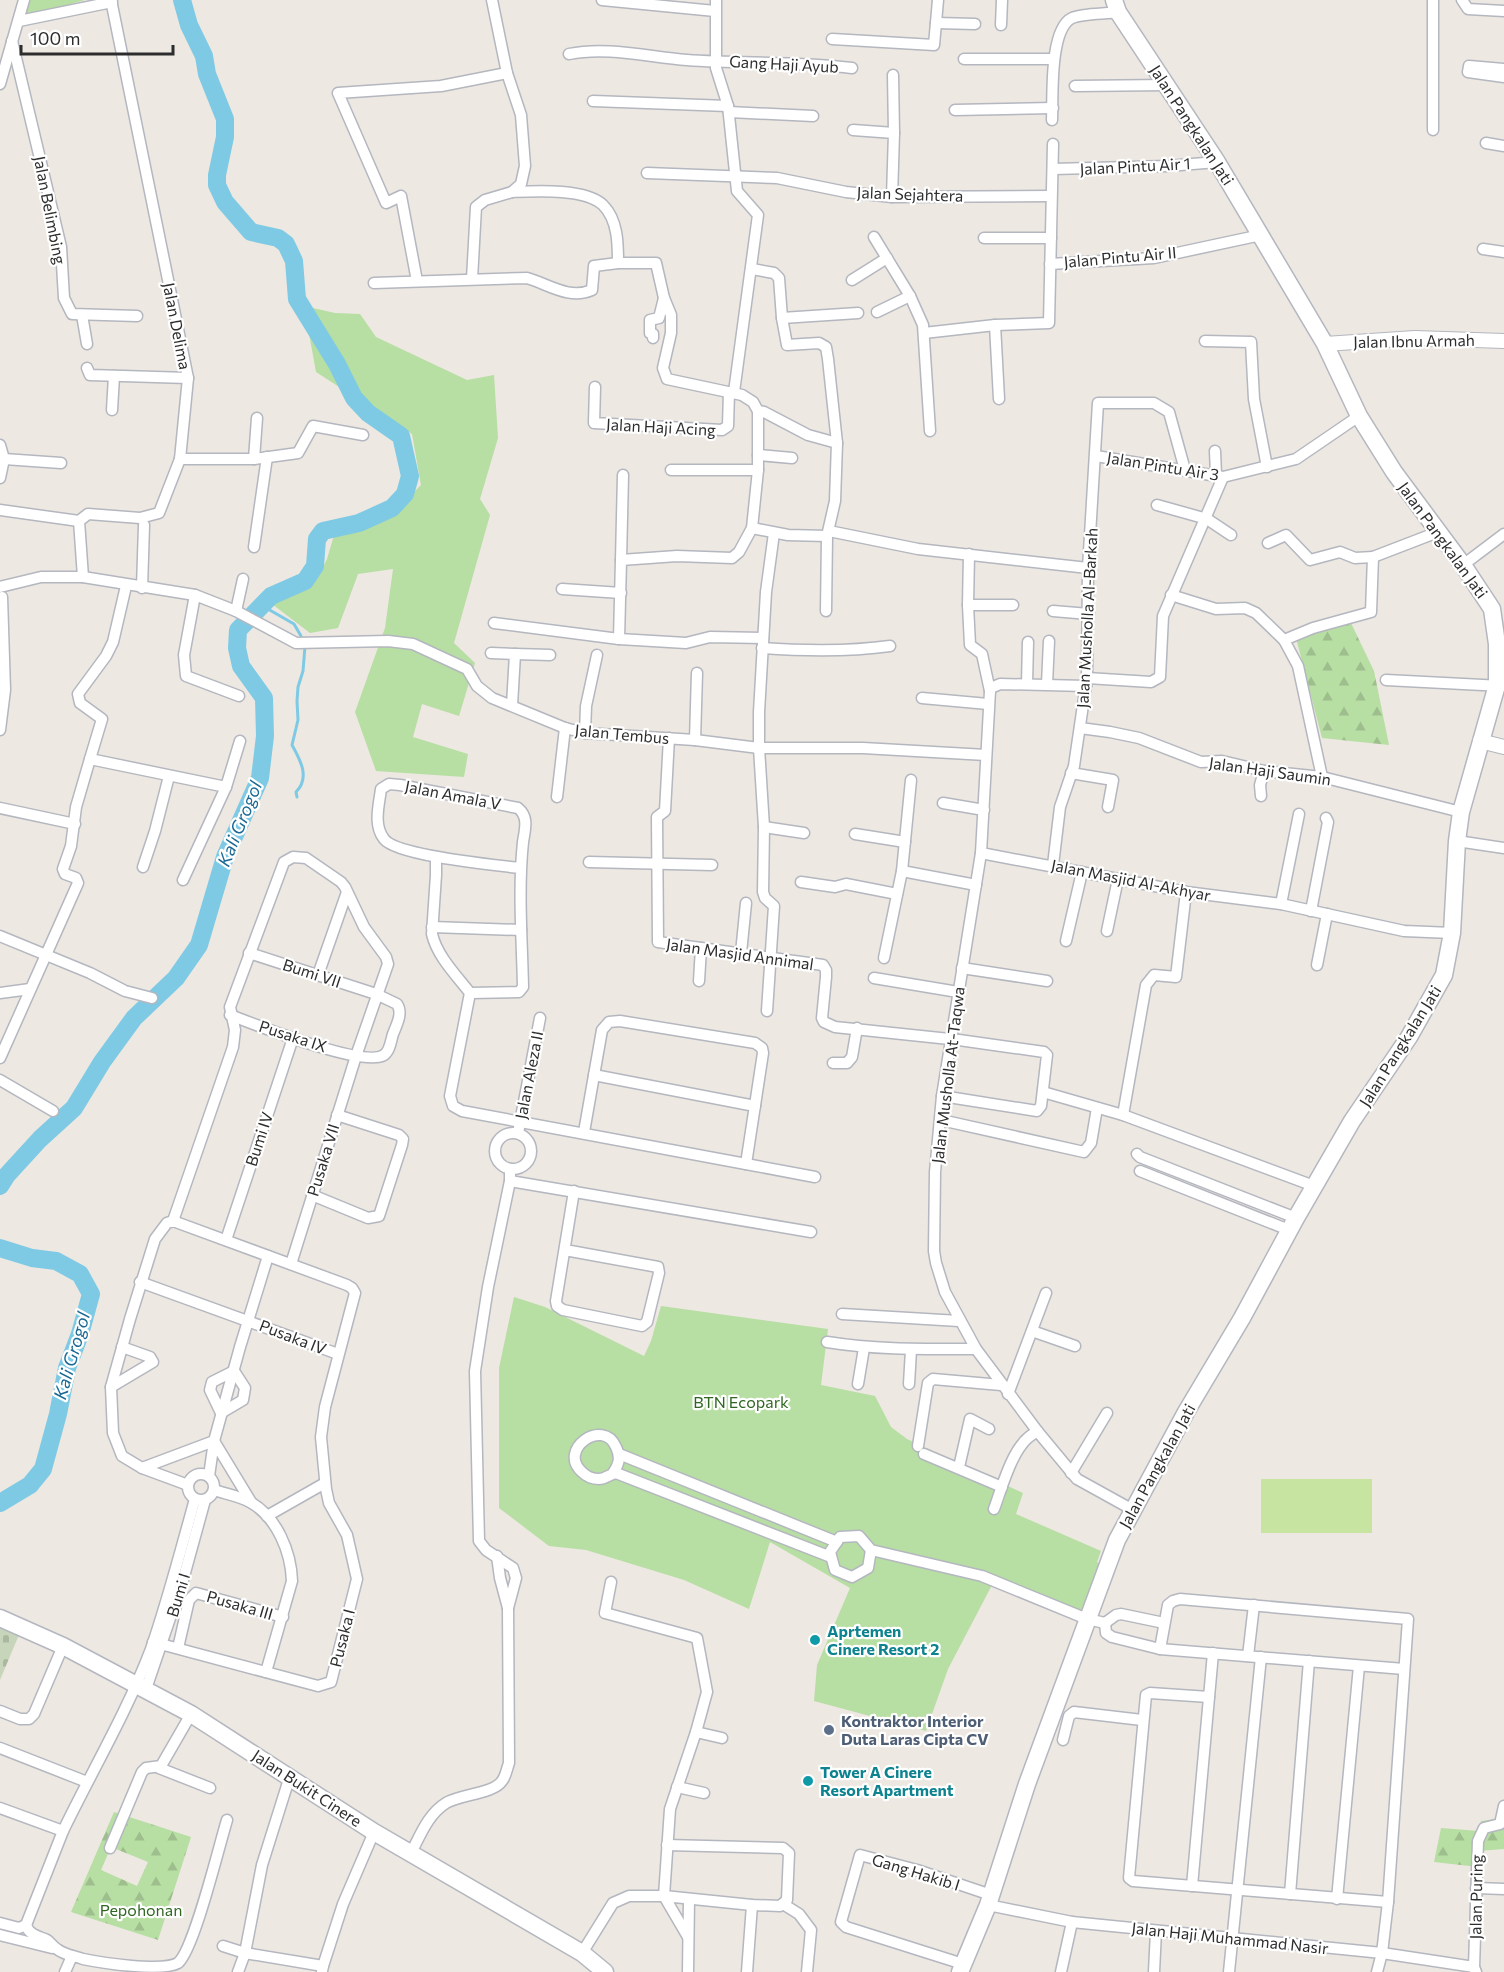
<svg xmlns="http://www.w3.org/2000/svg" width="1504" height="1972" font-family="Commissioner,sans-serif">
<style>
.green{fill:#b7dea3}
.forest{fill:url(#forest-firs);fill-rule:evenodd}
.cemetery{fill:url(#cemetery-stones)}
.pitch{fill:#c7e5a0}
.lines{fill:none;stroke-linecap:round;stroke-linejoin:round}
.stream{stroke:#7ecae5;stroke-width:3}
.river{stroke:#7ecae5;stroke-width:18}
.minor-casing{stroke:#b4b7bf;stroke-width:13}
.tertiary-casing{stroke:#b4b7bf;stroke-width:16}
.secondary-casing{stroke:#b4b7bf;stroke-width:19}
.minor{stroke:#fff;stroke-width:10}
.tertiary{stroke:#fff;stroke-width:14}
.secondary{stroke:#fff;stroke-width:16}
.culture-dot{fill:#0f9aa8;stroke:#fff;stroke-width:2}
.service-dot{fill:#5c6f8a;stroke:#fff;stroke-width:2}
.labels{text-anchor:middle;stroke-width:4.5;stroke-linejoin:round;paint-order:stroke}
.street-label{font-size:16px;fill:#2d2d2d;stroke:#fff}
.park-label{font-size:16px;fill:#306622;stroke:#fff}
.culture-label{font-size:16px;font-weight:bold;fill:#0d838f;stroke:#fff;text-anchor:start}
.service-label{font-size:16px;font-weight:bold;fill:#4e5e75;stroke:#fff;text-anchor:start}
.water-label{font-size:18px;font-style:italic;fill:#1a6a95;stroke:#fff}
</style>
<defs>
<pattern id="forest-firs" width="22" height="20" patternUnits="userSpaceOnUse" patternTransform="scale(1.5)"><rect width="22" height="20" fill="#b7dea3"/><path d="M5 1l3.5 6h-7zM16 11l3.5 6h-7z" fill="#9ebf8d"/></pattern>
<pattern id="cemetery-stones" width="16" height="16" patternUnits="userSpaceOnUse" patternTransform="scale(1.5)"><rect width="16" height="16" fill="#c7d6ba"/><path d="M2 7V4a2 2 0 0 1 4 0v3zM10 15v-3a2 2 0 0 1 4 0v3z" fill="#abb8a0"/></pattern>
</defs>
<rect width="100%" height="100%" fill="#ede8e1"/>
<g class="green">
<polygon points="26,0 85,0 21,18"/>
<polygon points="304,306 335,313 360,314 376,337 467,380 494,375 498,438 480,499 490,515 454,643 475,663 459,716 422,704 413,737 468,754 464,777 376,771 355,712 385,628 393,569 358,574 338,628 310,633 272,604 317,579 327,559 335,532 400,506 421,485 412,434 316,372"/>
<polygon points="514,1297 545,1307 644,1356 651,1341 661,1306 828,1329 821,1385 875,1396 891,1427 907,1439 1023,1493 1016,1514 1101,1551 1097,1562 1100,1564 1081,1612 992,1585 948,1669 926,1731 814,1701 817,1665 850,1588 770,1542 749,1609 684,1580 586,1550 549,1546 499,1508 499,1368"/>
</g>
<g class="forest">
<polygon points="1351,623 1374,671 1389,745 1322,738 1296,638"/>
<path d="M 114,1812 L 191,1837 L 158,1940 L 71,1912 ZM 111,1847 L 148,1862 L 137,1886 L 101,1870 Z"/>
<polygon points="1504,1818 1504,1849 1478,1851 1478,1867 1434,1862 1441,1828 1479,1831 1481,1821"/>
</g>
<polygon class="cemetery" points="0,1620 21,1630 0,1680"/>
<rect class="pitch" x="1261" y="1479" width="111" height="54"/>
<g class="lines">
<g class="stream">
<polyline points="261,605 294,624 301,636"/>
<path d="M 297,797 L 296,792 C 310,778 301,761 292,745 L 298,720 L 297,701 L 298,687 L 303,671 L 305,646"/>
</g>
<g class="river">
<polyline points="0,1186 7,1175 40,1139 74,1108 102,1062 134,1018 176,978 199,945 225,857 260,778 265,736 264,698 241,666 237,648 238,630 271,596 305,581 315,566 317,539 323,531 359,523 392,508 405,494 410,476 401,436 368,413 354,398 337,364 297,299 294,261 286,244 278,238 251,232 225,202 217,185 217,175 225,137 225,119 207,74 204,56 189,25 182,0"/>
<polyline points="0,1248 32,1258 56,1261 80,1274 91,1294 80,1334 67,1368 58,1414 43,1469 30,1485 0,1503"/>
</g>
<g class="minor-casing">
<g id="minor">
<polyline points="602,0 715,11"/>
<polyline points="716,0 716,68 728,106 737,191 758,215 734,392"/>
<polyline points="1433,0 1433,130"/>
<polyline points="1462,0 1468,9 1504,11"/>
<polyline points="19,21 112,2"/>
<polyline points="936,23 975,24"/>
<polyline points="1001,25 1002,0"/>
<polyline points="832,39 934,45 938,0"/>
<polyline points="12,41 61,247 64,298 72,314 137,316"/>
<path d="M 569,54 C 607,46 648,57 687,60 C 742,64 797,61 852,68"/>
<polyline points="964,59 1054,59"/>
<polyline points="1504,69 1469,66 1468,72 1504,77"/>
<polyline points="893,75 894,133"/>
<polyline points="0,84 24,0"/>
<polyline points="1075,86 1167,85"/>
<polyline points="593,101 728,106"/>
<polyline points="955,110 1053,108"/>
<polyline points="729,112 813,116"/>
<path d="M 1052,120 C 1053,98 1049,29 1072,18 C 1082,13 1106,14 1118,12"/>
<polyline points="853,130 894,133 892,197"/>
<polyline points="1486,143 1504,146"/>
<polyline points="1053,169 1168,166 1217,162"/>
<polyline points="647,173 777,178 846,192 892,197 1051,196"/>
<path d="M 512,192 C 535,191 586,188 603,205 C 618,220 618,244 618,263"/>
<polyline points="874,237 910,296 923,325 930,431"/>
<polyline points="984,238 1051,238"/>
<polyline points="1483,249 1504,252"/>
<polyline points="1050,264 1154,258 1261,235"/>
<polyline points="752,269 774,273 779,278 782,318 787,345 819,343 826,347 828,359 837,443 835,501 827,536 826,611"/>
<polyline points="472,279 476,207 485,200 512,192 521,184 525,166 521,115 507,73 492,0"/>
<polyline points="852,280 887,258"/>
<polyline points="417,281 401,196 386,203 338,93 441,86 507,73"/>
<path d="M 374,283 L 527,278 C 548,284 569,300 592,290 L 594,266 L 618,263 L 656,263 L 664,298 L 671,315 L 671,333 L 663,368 L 667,379 L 742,395 L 753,402 L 758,411 L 758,470 L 752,528 L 739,552 L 732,558 L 677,556 L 621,560 L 619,639"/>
<polyline points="877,312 910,296"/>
<polyline points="82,315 87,344"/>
<polyline points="782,318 858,313"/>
<polyline points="995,325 999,399"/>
<polyline points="924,333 995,325 1049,323 1053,144"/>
<polyline points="653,338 653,334 650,333 650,320 659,318 664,298"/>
<polyline points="1205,341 1251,342 1254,399 1267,467"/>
<polyline points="87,368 90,375 188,378"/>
<polyline points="595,387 594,423 722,430 728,426 729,392"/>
<polyline points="112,410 114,376"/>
<polyline points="758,411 764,412 808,435 837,443"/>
<polyline points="0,445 4,459 0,478"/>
<polyline points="1215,451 1216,475"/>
<polyline points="758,455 792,458"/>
<polyline points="1096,456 1223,477 1296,459 1359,416"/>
<polyline points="4,459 61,463"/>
<polyline points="180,459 254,459 298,453 313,426 363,435"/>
<polyline points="254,459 257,418"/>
<polyline points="671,470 758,470"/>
<polyline points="1157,505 1207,519 1231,535"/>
<polyline points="0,510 79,521"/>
<polyline points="752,528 788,535 827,536"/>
<polyline points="829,531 918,549 1088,568"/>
<polyline points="1268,543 1286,535 1310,560 1340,552 1355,558 1373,557"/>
<polyline points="254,547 267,457"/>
<polyline points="969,554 968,605 1013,605"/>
<polyline points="621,560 623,475"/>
<polyline points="1463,565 1504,534"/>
<polyline points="83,577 79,521 88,514 140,518 159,513 180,459 188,378 111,0"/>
<polyline points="126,586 113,642 106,656 78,694 80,703 102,719 90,759 226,787"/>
<polyline points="0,587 41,577 83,577 195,595 236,611 296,643 388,641 413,644 467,669 477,686 492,698 565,728 585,733 695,740 759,748 863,748 986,755"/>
<polyline points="142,588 144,525"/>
<polyline points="562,589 621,593"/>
<polyline points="195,595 184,655 186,676 239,696"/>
<polyline points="1171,595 1216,609 1245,608 1256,613 1284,640 1298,666 1322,777"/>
<polyline points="968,605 970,645 982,654 990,691"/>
<polyline points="236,611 243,579"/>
<polyline points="1053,611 1089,614"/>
<polyline points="494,623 619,639 686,643 710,637 763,638"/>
<polyline points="1284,640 1313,628 1371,612 1373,557 1438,532"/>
<path d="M 762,648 C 805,651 847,652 890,646"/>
<polyline points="491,653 515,654 512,705"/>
<polyline points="515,654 550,655"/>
<polyline points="1087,678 1151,682 1160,677 1163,616 1223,477"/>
<polyline points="1386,680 1502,686"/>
<polyline points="1027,684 1028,642"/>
<polyline points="1047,684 1049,641"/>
<polyline points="1086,686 1000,684 991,688 990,691 981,853 942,1096 935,1172 934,1251 936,1263 945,1292 976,1349 1038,1432 1077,1479 1133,1510"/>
<polyline points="922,698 988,704"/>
<polyline points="1080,728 1110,732 1139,738 1201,762 1222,761 1264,771 1322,777 1461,812"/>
<polyline points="0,730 5,690 2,597"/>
<polyline points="585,733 586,706 597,655"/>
<polyline points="669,738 665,811 657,817 658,942 823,965 826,970 826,977 822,1018 824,1022 835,1027 959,1040 1044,1052 1047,1055 1041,1106 1037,1111 942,1096"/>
<polyline points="695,740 697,673"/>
<polyline points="1071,773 1113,780 1108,807"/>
<polyline points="1261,796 1260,785 1264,771"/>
<polyline points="557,797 565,728"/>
<polyline points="943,803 984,810"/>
<polyline points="0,808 75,824"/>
<polyline points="764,827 804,833"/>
<polyline points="855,834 905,842"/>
<polyline points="1457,841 1504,848"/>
<polyline points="981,853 1186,892 1281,904 1404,931 1452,933"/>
<path d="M 436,857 L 436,875 L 432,934 C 437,956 456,975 470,993 L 450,1096 L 453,1106 L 462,1111 L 746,1164 L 763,1053 L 762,1048 L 755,1043 L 620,1021 L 609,1022 L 602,1030 L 584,1132"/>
<polyline points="589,862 712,865"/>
<polyline points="1053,865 1060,807 1074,766 1087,678 1088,568 1098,403 1154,403 1169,412 1185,470"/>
<polyline points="143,867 155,831 169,776"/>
<polyline points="902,871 976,885"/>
<polyline points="183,880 226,787 240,741"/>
<polyline points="801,882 835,887 846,884 897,894"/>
<polyline points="1281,904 1299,814"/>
<polyline points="1311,911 1328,822 1326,818"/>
<polyline points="432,927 521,930"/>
<polyline points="1107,931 1118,879"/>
<polyline points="0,936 90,973 125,991 152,998"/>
<polyline points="1066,941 1082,872"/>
<polyline points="741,953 746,903"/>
<polyline points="884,958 902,871 911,780"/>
<polyline points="1317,965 1327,914"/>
<polyline points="962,968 1047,981"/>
<polyline points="318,975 347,892"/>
<polyline points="874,978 958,992"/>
<polyline points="699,981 701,948"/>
<polyline points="0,993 30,989"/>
<path d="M 470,993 L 519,992 L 523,987 C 522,939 518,890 523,842 C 525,829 529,817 518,808 L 400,785 L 389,784 L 381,789 C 379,805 373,825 384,839 C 397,856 496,865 520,868"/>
<polyline points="767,1011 774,906 765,898 763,892 764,827 759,748 759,712 766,592 774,533"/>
<path d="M 230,1015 C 256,1025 364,1068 384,1055 C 390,1051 391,1040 393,1034 C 397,1024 403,1013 397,1004 L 376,994 L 249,953"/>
<polyline points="0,1058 78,883 76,878 65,874 63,869 71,846 76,807 90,759"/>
<polyline points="833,1063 847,1063 852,1057 857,1028"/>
<polyline points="594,1075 755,1106"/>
<polyline points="0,1080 53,1111"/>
<polyline points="1043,1092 1123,1115 1314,1186"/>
<polyline points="1123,1115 1146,985 1154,975 1176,977 1186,892"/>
<polyline points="941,1120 1084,1152 1091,1143 1097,1108"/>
<circle cx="513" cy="1151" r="18"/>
<polyline points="518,1133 540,1018"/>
<polyline points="1137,1154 1140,1157 1296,1218"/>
<polyline points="746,1164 815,1177"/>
<polyline points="1140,1171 1289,1230"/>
<polyline points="510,1181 811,1232"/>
<polyline points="312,1195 368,1218 379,1216 402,1145 403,1139 399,1135 337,1115"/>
<polyline points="173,1221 233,1047 235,1030 230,1007 284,862 293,857 306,858 341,882 345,887 364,927 386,957 388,964 356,1056 291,1264"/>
<polyline points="226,1240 293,1038"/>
<polyline points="565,1250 658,1267 659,1273 647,1322 642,1326 563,1310 557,1306 556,1301 574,1191"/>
<polyline points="140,1282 338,1354"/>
<polyline points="842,1314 959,1321"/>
<polyline points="1032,1331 1075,1346"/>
<path d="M 827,1342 C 877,1350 925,1349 976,1349"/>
<polygon points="234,1371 245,1388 243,1400 221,1413 210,1390 212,1382"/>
<polyline points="858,1384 864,1348"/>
<polyline points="909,1384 911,1350"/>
<polyline points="111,1387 153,1362 150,1357 122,1347"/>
<polyline points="1008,1394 1046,1293"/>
<polyline points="214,1441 251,1502"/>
<polyline points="918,1446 928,1383 933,1379 1001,1385"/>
<polyline points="619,1454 837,1542"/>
<polyline points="924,1454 1002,1487"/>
<polyline points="959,1467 970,1419 989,1429"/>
<polyline points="142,1468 214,1441 240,1347 268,1256"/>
<path d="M 613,1473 C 619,1464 621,1458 616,1447 C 603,1417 557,1450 582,1472 C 587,1477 592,1479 599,1479 C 605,1479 610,1474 616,1473 L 831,1557"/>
<polyline points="1071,1473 1107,1413"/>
<circle cx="201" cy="1487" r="13"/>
<polyline points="209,1476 214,1441"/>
<path d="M 214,1490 C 226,1494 239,1496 250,1502 C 277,1517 291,1552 292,1581 L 266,1672"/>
<path d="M 994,1509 C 1002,1488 1014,1439 1038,1432"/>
<polyline points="267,1516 325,1483"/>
<polyline points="871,1550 868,1568 852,1577 835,1570 830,1552 840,1537 859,1536 871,1550 982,1576 1087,1619 1105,1623"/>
<polyline points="497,1556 500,1578 508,1608"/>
<polyline points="1105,1623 1106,1633 1112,1637 1160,1649 1404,1669"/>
<polyline points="1105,1623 1116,1615 1121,1614 1164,1623"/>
<polyline points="153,1642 318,1686 331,1682 357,1579 347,1535 329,1503 326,1489 321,1437 325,1407 355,1293 352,1288 347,1285 173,1221 167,1223 155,1239 130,1319 111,1387 113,1433 122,1456 142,1468 188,1485"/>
<polyline points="178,1648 189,1600 196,1593 283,1617"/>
<polyline points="1160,1649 1168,1605 1173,1601 1180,1599 1408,1619 1388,1902 1382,1953 1377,1972"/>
<polyline points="1248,1656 1254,1605"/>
<polyline points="146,1689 183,1580 205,1500"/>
<polyline points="1209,1697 1150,1693 1146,1695 1129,1878 1133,1881 1388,1902"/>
<polyline points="0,1711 20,1719 29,1719 34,1714 63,1646"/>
<polyline points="696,1732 722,1738"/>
<polyline points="1063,1740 1069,1716 1074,1712 1142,1720"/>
<polyline points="0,1748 87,1782"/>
<polyline points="159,1768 210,1788"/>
<polyline points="677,1787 704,1793"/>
<polyline points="0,1808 63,1831 26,1925"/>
<path d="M 63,1831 C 92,1771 127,1712 151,1649 C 168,1600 181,1549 195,1499"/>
<polyline points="667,1845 783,1848 789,1853 787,1900 780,1906 752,1905 664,1896 688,1937"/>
<polyline points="110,1848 142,1772 146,1768 161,1766 191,1714"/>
<path d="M 411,1853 C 420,1836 428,1814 446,1803 C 461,1794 493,1794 502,1781 C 506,1776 507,1768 509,1763 L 508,1608 L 516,1578 L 513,1568 L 486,1550 L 479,1541 L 475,1371 L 488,1287 L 510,1181 L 510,1169"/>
<polyline points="1192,1886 1213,1653"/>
<polyline points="1476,1888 1504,1889"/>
<polyline points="1290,1894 1309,1661"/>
<polyline points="1337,1899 1359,1666"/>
<polyline points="783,1904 799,1914 811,1930 807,1972"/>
<polyline points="988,1905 1072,1922 1382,1953 1474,1967"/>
<polyline points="0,1923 19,1928 26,1925"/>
<path d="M 26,1925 C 29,1935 38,1936 47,1940 C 51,1943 53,1947 57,1949 C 64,1955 75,1956 83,1959 C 102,1963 162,1972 178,1963 C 194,1950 219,1846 227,1820"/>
<polyline points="0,1935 52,1948"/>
<polyline points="223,1946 245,1953 323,1966 322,1971"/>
<polyline points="582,1953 613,1903 629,1896 664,1896 670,1809 696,1732 707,1692 697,1638 605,1613 611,1582"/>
<polyline points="963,1964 846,1927 841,1922 860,1855 917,1870 991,1895"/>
<polyline points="323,1966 343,1904 374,1832"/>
<polyline points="65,1972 72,1956"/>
<polyline points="238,1972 245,1953 262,1865 290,1776"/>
<polyline points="688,1972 689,1899"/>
<polyline points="747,1972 752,1905"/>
<polyline points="1061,1972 1072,1922"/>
<polyline points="1154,1972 1156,1931"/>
<polyline points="1229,1972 1261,1657"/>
<polyline points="1476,1972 1474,1967 1478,1841 1484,1828 1500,1824 1504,1806"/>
</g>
</g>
<g class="tertiary-casing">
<g id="tertiary">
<polyline points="1325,344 1415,338 1504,341"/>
<polyline points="1480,741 1504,747"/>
</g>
</g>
<g class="secondary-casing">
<g id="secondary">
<polyline points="0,1618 63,1646 191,1714 374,1832 582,1953 605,1972"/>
<polyline points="960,1972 988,1905 1027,1784 1117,1540 1186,1412 1242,1318 1296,1218 1352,1121 1409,1037 1444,975 1452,933 1457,841 1461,812 1497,685 1497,644 1492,609 1463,565 1394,472 1359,416 1325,344 1217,162 1118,12 1114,0"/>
</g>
</g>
<use href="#minor" class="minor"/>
<use href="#tertiary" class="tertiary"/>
<use href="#secondary" class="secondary"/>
</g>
<g class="culture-dot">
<circle cx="815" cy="1640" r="6"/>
<circle cx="808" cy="1781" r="6"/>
</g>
<circle class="service-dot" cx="829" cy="1730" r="6"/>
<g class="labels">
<g class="street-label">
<text transform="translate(784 64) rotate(3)" y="6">Gang Haji Ayub</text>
<text transform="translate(1192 125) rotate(57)" y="6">Jalan Pangkalan Jati</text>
<text transform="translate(1135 166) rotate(-3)" y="6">Jalan Pintu Air 1</text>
<text transform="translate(910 194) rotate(2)" y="6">Jalan Sejahtera</text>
<text transform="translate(50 210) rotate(79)" y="6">Jalan Belimbing</text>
<text transform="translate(1120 257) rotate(-5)" y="6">Jalan Pintu Air II</text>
<text transform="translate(177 326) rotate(79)" y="6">Jalan Delima</text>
<text transform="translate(1414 341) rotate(-1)" y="6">Jalan Ibnu Armah</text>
<text transform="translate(661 427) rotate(3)" y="6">Jalan Haji Acing</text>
<text transform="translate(1163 466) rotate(9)" y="6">Jalan Pintu Air 3</text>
<text transform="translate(1443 540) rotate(54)" y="6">Jalan Pangkalan Jati</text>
<text transform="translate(1087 618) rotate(-87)" y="6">Jalan Musholla Al-Barkah</text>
<text transform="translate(622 734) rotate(5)" y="6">Jalan Tembus</text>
<text transform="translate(1270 771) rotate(8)" y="6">Jalan Haji Saumin</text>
<text transform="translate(453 795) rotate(11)" y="6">Jalan Amala V</text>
<text transform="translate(1131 880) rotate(11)" y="6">Jalan Masjid Al-Akhyar</text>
<text transform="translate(740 954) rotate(8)" y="6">Jalan Masjid Annimal</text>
<text transform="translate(312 973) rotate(18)" y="6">Bumi VII</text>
<text transform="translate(293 1036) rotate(18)" y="6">Pusaka IX</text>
<text transform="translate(1400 1046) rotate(-58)" y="6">Jalan Pangkalan Jati</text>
<text transform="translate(529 1075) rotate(-79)" y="6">Jalan Aleza II</text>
<text transform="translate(948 1075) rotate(-83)" y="6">Jalan Musholla At-Taqwa</text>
<text transform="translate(259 1139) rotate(-72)" y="6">Bumi IV</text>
<text transform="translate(323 1160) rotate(-73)" y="6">Pusaka VII</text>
<text transform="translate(293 1337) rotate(21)" y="6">Pusaka IV</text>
<text transform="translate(1157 1466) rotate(-61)" y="6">Jalan Pangkalan Jati</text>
<text transform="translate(178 1595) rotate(-73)" y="6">Bumi I</text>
<text transform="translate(240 1605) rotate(16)" y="6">Pusaka III</text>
<text transform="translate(342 1638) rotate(-76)" y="6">Pusaka I</text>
<text transform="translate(307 1788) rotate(33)" y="6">Jalan Bukit Cinere</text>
<text transform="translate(916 1872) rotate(17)" y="6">Gang Hakib I</text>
<text transform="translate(1476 1897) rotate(-89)" y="6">Jalan Puring</text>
<text transform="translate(1230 1938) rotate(6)" y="6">Jalan Haji Muhammad Nasir</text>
</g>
<g class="park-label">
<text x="741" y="1408">BTN Ecopark</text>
<text x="141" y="1916">Pepohonan</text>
</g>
<g class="culture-label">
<text x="827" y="1637">Aprtemen<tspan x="827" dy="18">Cinere Resort 2</tspan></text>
<text x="820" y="1778">Tower A Cinere<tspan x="820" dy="18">Resort Apartment</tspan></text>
</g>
<g class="service-label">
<text x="841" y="1727">Kontraktor Interior<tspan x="841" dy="18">Duta Laras Cipta CV</tspan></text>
</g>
<g class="water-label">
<text transform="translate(240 824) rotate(-68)" y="6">Kali Grogol</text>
<text transform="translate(72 1356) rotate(-74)" y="6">Kali Grogol</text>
</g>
</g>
<path d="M21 45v9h152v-9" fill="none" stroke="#2d2d2d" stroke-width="3"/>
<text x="30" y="45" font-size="18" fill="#2d2d2d" stroke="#ffffff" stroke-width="4.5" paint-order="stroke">100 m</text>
</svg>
